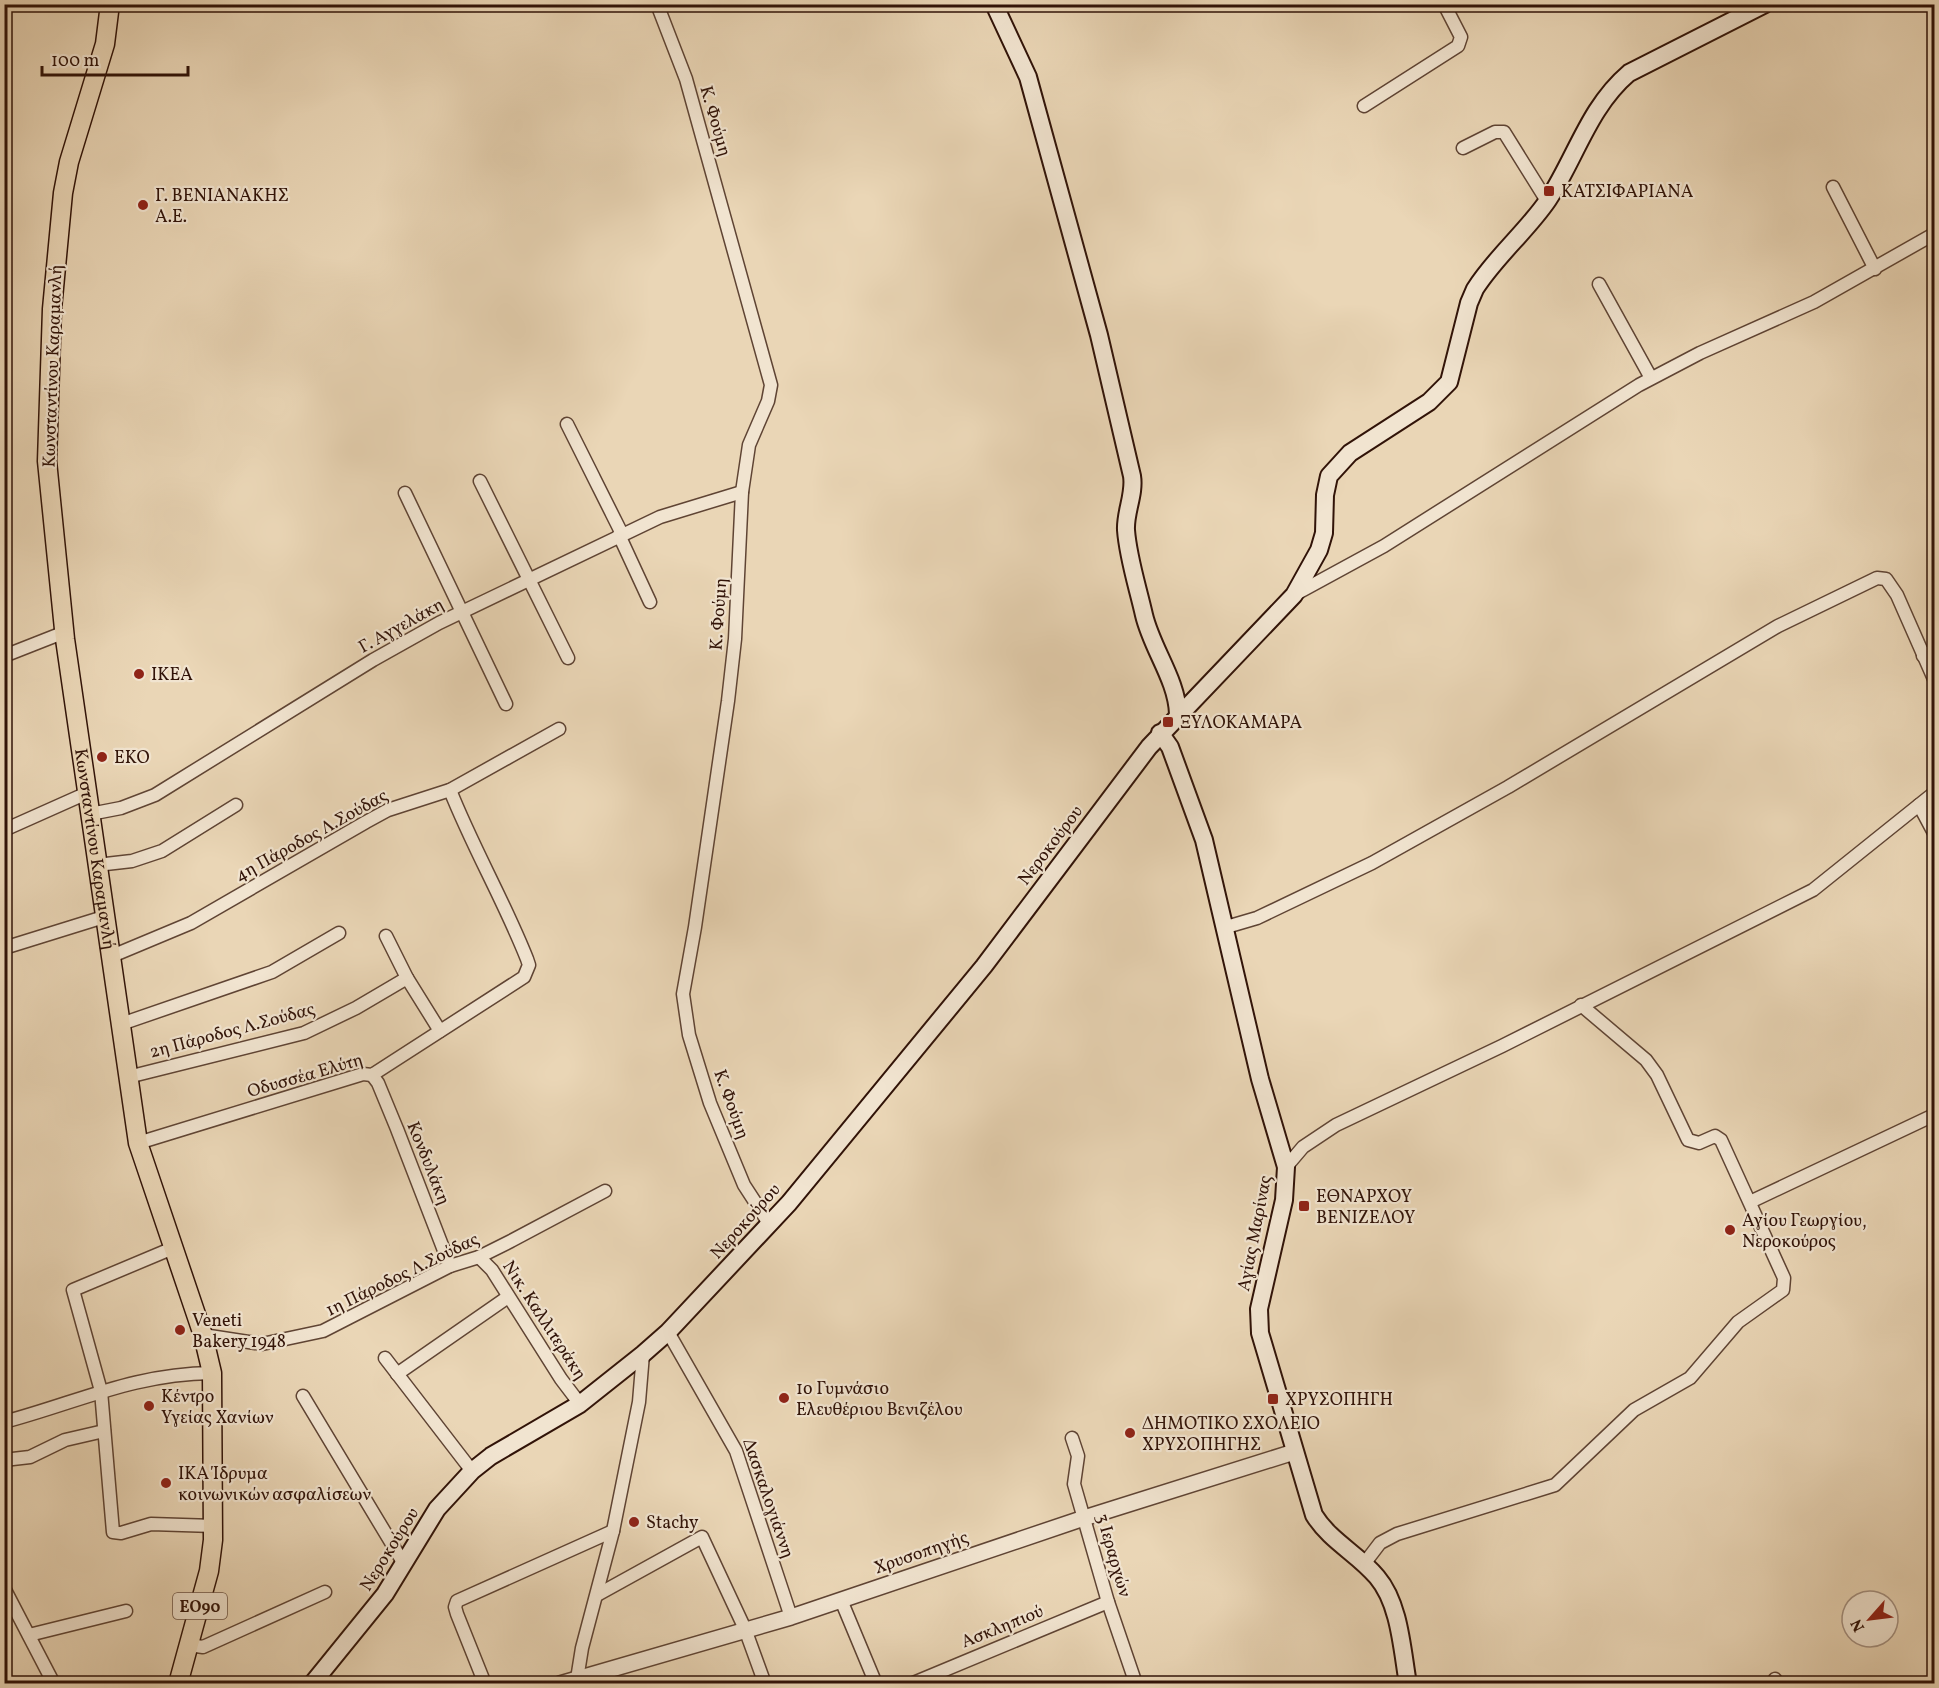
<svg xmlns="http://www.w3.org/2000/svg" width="1939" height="1688" font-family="Vollkorn,serif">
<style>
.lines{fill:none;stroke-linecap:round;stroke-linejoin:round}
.minor-casing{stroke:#5f4434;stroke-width:15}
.tertiary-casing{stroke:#5f4434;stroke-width:18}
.secondary-casing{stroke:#311308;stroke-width:20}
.primary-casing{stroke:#311308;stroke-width:21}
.minor{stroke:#f1e4d0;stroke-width:12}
.tertiary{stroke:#f1e4d0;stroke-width:15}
.secondary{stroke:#f1e4d0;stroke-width:16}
.primary{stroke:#ead6b6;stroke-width:18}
.poi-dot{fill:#8f2418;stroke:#f1e4d0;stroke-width:2}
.labels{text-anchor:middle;stroke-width:4.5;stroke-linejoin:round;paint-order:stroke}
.shield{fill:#f1e4d0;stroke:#6b5244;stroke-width:1.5}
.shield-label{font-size:16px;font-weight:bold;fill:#311308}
.street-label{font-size:18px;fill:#311308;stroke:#f1e4d0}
.poi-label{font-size:18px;fill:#311308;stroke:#f1e4d0;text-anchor:start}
</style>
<rect width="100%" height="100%" fill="#ead6b6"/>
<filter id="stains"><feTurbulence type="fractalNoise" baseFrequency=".00333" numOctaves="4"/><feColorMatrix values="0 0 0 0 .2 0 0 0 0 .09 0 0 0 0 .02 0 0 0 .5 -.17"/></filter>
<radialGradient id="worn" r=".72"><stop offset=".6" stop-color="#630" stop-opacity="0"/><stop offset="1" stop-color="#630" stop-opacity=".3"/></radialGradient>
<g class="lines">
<g class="minor-casing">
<g id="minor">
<polyline points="657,4 686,79 771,385 768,401 749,445 742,492 735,639 728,701 695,927 683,994 689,1035 710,1103 744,1185 770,1225"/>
<polyline points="1737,4 1739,17"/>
<polyline points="1364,106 1458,46 1461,37 1444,4"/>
<polyline points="1463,148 1495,132 1504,132 1547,201"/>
<polyline points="1833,187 1875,269"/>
<polyline points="1599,284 1651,378"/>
<polyline points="567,424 622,534"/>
<polyline points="480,481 568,658"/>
<polyline points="405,493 506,704"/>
<polyline points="619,535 650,602"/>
<polyline points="1294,595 1384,546 1639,385 1700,353 1814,302 1934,234"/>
<polyline points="4,656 65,632"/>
<polyline points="1923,656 1934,650"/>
<polyline points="1919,805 1934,833"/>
<polyline points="90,814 121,808 155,795 373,660 439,623 660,517 742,492"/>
<polyline points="4,830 87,793"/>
<polyline points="97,865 132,861 162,851 236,805"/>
<polyline points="1223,928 1257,918 1372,863 1508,787 1778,626 1877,578 1886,579 1897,595 1934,679"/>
<polyline points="386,936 407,978 440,1031"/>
<polyline points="4,948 107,916"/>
<polyline points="112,956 191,923 366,822 388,810 450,790 559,729"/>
<polyline points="121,1024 272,972 339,933"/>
<polyline points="372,1075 378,1083 397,1129 450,1266"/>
<polyline points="128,1077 304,1033 356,1008 407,978"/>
<path d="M 138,1143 L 363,1074 L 372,1075 L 524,977 L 529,965 L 527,959 C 504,901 473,848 450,790"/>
<polyline points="1286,1167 1303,1147 1336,1125 1502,1046 1813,890 1934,793"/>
<polyline points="1750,1202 1934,1115"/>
<polyline points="173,1248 73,1290 101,1391 113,1532 121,1533 151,1524 214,1526"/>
<polyline points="479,1257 492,1270 561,1379 580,1404"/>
<polyline points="668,1332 736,1451 791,1617"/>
<polyline points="203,1335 262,1344 323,1331 450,1266 479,1257 511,1241 605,1191"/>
<polyline points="385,1358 472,1471"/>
<polyline points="397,1374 508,1297"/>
<polyline points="303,1396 404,1564"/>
<path d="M 4,1422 C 79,1402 133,1374 212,1373"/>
<polyline points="1072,1438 1078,1456 1074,1484 1108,1602 1136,1684"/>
<polyline points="4,1460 30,1457 65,1440 104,1431"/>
<polyline points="1364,1564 1380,1543 1397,1534 1555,1485 1634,1410 1690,1378 1738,1322 1783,1290 1784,1278 1721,1140 1715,1136 1699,1143 1688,1140 1657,1075 1646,1060 1581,1005"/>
<polyline points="4,1588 54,1684"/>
<polyline points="597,1595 702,1537 745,1629 765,1684"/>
<polyline points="841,1600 876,1684"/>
<polyline points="29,1635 126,1611"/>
<polyline points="189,1645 203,1647 325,1592"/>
<polyline points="577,1679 582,1648 613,1531 639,1402 643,1354"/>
<polyline points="1775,1679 1776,1684"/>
<polyline points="485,1684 457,1614 455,1607 457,1601 613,1531"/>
<polyline points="911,1684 1108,1602"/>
</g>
</g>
<g class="tertiary-casing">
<polyline id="tertiary" points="560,1684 791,1617 1084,1518 1294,1452"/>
</g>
<g class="secondary-casing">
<g id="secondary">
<path d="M 994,4 L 1028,77 L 1099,335 L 1132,476 C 1135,494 1125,512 1126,530 C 1128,558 1138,588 1144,615 C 1152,649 1177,680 1178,714"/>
<path d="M 1160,733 L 1170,747 L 1204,840 L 1260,1079 L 1286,1167 L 1284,1200 L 1259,1309 L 1260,1333 L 1314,1515 C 1330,1541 1358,1554 1377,1577 C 1400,1604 1402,1650 1408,1684"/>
<path d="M 312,1684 L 385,1594 L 437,1509 L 472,1471 L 491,1456 L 580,1404 L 643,1354 L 668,1332 L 789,1203 L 984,966 L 1149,747 L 1294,595 L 1319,550 L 1324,533 L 1325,495 L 1329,476 L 1350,453 L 1429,402 L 1449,382 L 1469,303 L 1475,289 C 1496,256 1527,231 1548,200 C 1576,157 1589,107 1629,73 L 1765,4"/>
</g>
</g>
<g class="primary-casing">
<g id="primary">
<path id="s1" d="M 110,4 L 105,44 L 69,162 L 63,193 L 52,309 L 47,461 L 65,639 L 138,1143 L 203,1335 L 212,1373 L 213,1540 L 209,1571 L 178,1684"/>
</g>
</g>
<use href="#minor" class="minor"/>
<use href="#tertiary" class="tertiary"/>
<use href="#secondary" class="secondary"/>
<use href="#primary" class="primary"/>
</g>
<g class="poi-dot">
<rect x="1543" y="185" width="12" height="12" rx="3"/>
<circle cx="143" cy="205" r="6"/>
<circle cx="139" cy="674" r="6"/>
<rect x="1162" y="716" width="12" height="12" rx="3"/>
<circle cx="102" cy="757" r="6"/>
<rect x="1298" y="1200" width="12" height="12" rx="3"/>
<circle cx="1730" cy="1230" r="6"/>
<circle cx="180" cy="1330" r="6"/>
<circle cx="784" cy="1398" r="6"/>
<rect x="1267" y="1393" width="12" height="12" rx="3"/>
<circle cx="149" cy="1406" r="6"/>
<circle cx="1130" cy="1433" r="6"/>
<circle cx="166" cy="1483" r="6"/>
<circle cx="634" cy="1522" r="6"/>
</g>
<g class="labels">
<rect class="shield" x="173" y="1593" width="54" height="26" rx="4.5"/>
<g class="shield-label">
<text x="200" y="1612">ΕΟ90</text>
</g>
<g class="street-label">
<text transform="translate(716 121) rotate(74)" y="6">Κ. Φούμη</text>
<text transform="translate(52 366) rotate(-88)" y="6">Κωνσταντίνου Καραμανλή</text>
<text transform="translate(718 614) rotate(-86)" y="6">Κ. Φούμη</text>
<text transform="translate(401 625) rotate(-29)" y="6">Γ. Αγγελάκη</text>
<text transform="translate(311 835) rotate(-29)" y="6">4η Πάροδος Λ.Σούδας</text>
<text transform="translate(1050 845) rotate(-53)" y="6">Νεροκούρου</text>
<text dy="6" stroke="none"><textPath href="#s1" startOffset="855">Κωνσταντίνου Καραμανλή</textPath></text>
<text transform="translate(232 1030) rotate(-15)" y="6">2η Πάροδος Λ.Σούδας</text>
<text transform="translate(305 1075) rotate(-16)" y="6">Οδυσσέα Ελύτη</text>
<text transform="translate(732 1104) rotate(70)" y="6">Κ. Φούμη</text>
<text transform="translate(429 1163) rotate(68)" y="6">Κονδυλάκη</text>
<text transform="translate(745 1221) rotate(-48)" y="6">Νεροκούρου</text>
<text transform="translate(1254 1233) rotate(-79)" y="6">Αγίας Μαρίνας</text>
<text transform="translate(402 1274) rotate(-26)" y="6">1η Πάροδος Λ.Σούδας</text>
<text transform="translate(545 1320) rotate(57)" y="6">Νικ. Καλλιτεράκη</text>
<text transform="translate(769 1498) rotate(71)" y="6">Δασκαλογιάννη</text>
<text transform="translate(389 1549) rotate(-58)" y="6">Νεροκούρου</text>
<text transform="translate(921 1552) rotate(-19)" y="6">Χρυσοπηγής</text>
<text transform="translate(1114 1555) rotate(74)" y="6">3 Ιεραρχών</text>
<text transform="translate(1002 1626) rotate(-22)" y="6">Ασκληπιού</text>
</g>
<g class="poi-label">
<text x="1561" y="197">ΚΑΤΣΙΦΑΡΙΑΝΑ</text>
<text x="155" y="201">Γ. ΒΕΝΙΑΝΑΚΗΣ<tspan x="155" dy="21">A.E.</tspan></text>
<text x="151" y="680">IKEA</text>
<text x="1180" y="728">ΞΥΛΟΚΑΜΑΡΑ</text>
<text x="114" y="763">EKO</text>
<text x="1316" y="1202">ΕΘΝΑΡΧΟΥ<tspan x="1316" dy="21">ΒΕΝΙΖΕΛΟΥ</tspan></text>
<text x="1742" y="1226">Αγίου Γεωργίου,<tspan x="1742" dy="21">Νεροκούρος</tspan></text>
<text x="192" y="1326">Veneti<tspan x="192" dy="21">Bakery 1948</tspan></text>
<text x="796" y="1394">1ο Γυμνάσιο<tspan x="796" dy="21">Ελευθέριου Βενιζέλου</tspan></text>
<text x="161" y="1402">Κέντρο<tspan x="161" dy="21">Υγείας Χανίων</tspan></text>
<text x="1285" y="1405">ΧΡΥΣΟΠΗΓΗ</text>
<text x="1142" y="1429">ΔΗΜΟΤΙΚΟ ΣΧΟΛΕΙΟ<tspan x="1142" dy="21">ΧΡΥΣΟΠΗΓΗΣ</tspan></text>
<text x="178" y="1479">ΙΚΑ Ίδρυμα<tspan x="178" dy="21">κοινωνικών ασφαλίσεων</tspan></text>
<text x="646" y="1528">Stachy</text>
</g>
</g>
<rect width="1939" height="1688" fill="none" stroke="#ead6b6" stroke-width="24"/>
<rect x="6" y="6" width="1927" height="1676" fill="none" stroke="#311308" stroke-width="3"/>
<rect x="12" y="12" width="1915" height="1664" fill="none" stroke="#311308" stroke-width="1.5"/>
<g transform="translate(1870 1619) rotate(242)"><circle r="28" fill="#f1e4d0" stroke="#a49080" stroke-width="1.5"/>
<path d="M0-4.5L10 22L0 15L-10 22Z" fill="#8f2418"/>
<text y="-9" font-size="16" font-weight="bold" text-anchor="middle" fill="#311308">N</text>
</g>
<path d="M42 66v9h146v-9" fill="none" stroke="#311308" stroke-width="3"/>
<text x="51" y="66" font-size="18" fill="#311308" stroke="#f1e4d0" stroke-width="4.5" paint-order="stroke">100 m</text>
<rect width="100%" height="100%" filter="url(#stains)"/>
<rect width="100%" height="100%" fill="url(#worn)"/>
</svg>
